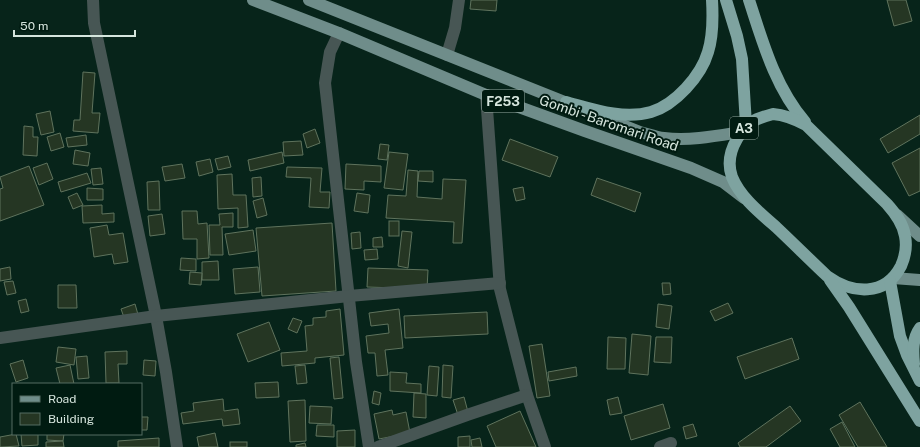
<svg xmlns="http://www.w3.org/2000/svg" width="920" height="447" font-family="'Public Sans',sans-serif">
<style>
.building{fill:#253623;stroke:#5f735d}
.lines{fill:none;stroke-linecap:round;stroke-linejoin:round}
.minor{stroke:#475654;stroke-width:12}
.major{stroke:#6f8d8a;stroke-width:12}
.highway{stroke:#7ea3a0;stroke-width:12}
.labels{text-anchor:middle;stroke-width:4;stroke-linejoin:round;paint-order:stroke}
.shield{fill:#001b11;stroke:#95a8a0;stroke-width:1}
.shield-label{font-size:13px;font-weight:bold;fill:#d5e5dd}
.street-label{font-size:14px;fill:#d5e5dd;stroke:#001b11}
</style>
<rect width="100%" height="100%" fill="#07241a"/>
<g class="building">
<polygon points="471,0 497,0 496,11 470,9"/>
<polygon points="887,0 906,0 912,21 894,26"/>
<polygon points="83,72 95,73 92,113 100,113 98,133 73,131 74,120 80,120"/>
<polygon points="50,111 54,132 41,135 36,114"/>
<polygon points="920,115 920,134 888,153 880,139"/>
<polygon points="24,126 33,127 33,137 38,137 37,156 23,155"/>
<polygon points="315,129 320,143 307,148 303,134"/>
<polygon points="60,133 64,147 51,151 47,137"/>
<polygon points="86,135 87,145 68,147 66,138"/>
<polygon points="510,139 558,157 550,177 502,160"/>
<polygon points="301,141 303,155 284,156 283,142"/>
<polygon points="380,144 389,145 387,160 378,159"/>
<polygon points="920,148 920,191 909,196 892,163"/>
<polygon points="75,150 90,153 88,166 73,164"/>
<polygon points="282,152 284,163 250,171 248,160"/>
<polygon points="389,152 408,154 403,190 384,188"/>
<polygon points="228,156 231,167 218,170 215,159"/>
<polygon points="210,159 213,172 199,176 196,162"/>
<polygon points="47,163 53,179 39,185 33,168"/>
<polygon points="182,164 185,178 165,181 162,167"/>
<polygon points="346,164 381,166 381,182 364,181 364,190 345,189"/>
<polygon points="29,166 44,205 0,221 0,189 3,188 0,177"/>
<polygon points="287,167 322,168 320,192 330,192 329,208 309,207 311,178 286,177"/>
<polygon points="101,168 103,184 93,185 91,169"/>
<polygon points="408,170 418,171 417,197 442,199 443,179 466,180 462,243 453,243 454,222 386,218 388,195 406,196"/>
<polygon points="419,171 433,171 433,182 418,181"/>
<polygon points="87,173 91,183 61,192 58,182"/>
<polygon points="232,174 233,195 246,195 248,227 238,228 238,208 218,209 217,175"/>
<polygon points="261,177 262,196 253,197 252,178"/>
<polygon points="597,178 641,193 635,212 591,195"/>
<polygon points="159,181 160,210 148,210 147,182"/>
<polygon points="523,187 525,199 516,201 513,189"/>
<polygon points="87,188 103,189 103,200 87,200"/>
<polygon points="77,193 83,205 73,209 68,197"/>
<polygon points="357,193 370,195 368,213 354,211"/>
<polygon points="263,198 267,215 257,218 253,201"/>
<polygon points="102,205 102,214 114,213 114,222 83,223 82,206"/>
<polygon points="182,211 197,211 198,224 207,223 209,258 197,259 197,239 183,239"/>
<polygon points="233,213 233,227 222,227 223,255 210,255 209,225 220,225 219,214"/>
<polygon points="162,214 165,234 150,236 148,216"/>
<rect x="389" y="221" width="10" height="15"/>
<polygon points="332,223 336,291 262,296 256,228"/>
<polygon points="107,225 109,235 123,233 128,262 114,264 112,254 94,257 90,228"/>
<polygon points="253,230 256,251 229,255 225,234"/>
<polygon points="402,231 412,232 408,268 398,266"/>
<polygon points="360,232 361,248 352,249 351,233"/>
<polygon points="382,237 383,247 373,247 373,238"/>
<polygon points="377,249 378,259 365,260 364,250"/>
<polygon points="181,258 196,259 196,271 180,270"/>
<polygon points="218,261 219,280 202,280 202,262"/>
<polygon points="10,267 11,279 0,281 0,269"/>
<polygon points="258,267 260,292 235,294 233,269"/>
<polygon points="368,268 428,270 427,289 367,287"/>
<polygon points="190,272 202,273 201,285 189,284"/>
<polygon points="13,281 16,293 7,295 4,282"/>
<polygon points="662,283 670,283 671,294 663,295"/>
<polygon points="58,285 76,285 77,308 58,308"/>
<polygon points="26,299 29,311 21,313 18,301"/>
<polygon points="728,303 733,313 715,321 710,311"/>
<polygon points="135,304 139,318 126,323 121,309"/>
<polygon points="658,304 672,306 669,329 656,327"/>
<polygon points="340,309 344,355 315,358 315,363 282,366 281,353 307,351 305,326 313,325 313,318 326,317 326,311"/>
<polygon points="399,309 403,348 385,350 388,375 377,376 375,353 368,353 366,336 389,333 388,324 371,326 369,313"/>
<polygon points="487,312 488,334 405,338 404,316"/>
<polygon points="293,318 302,321 297,333 288,329"/>
<polygon points="269,322 280,350 248,362 237,334"/>
<polygon points="632,334 651,336 648,375 629,373"/>
<polygon points="608,337 626,338 625,369 607,369"/>
<polygon points="656,337 672,337 671,363 654,362"/>
<polygon points="792,338 799,359 745,379 737,357"/>
<polygon points="542,344 550,396 537,398 529,346"/>
<polygon points="58,347 76,349 74,365 56,362"/>
<polygon points="127,351 127,364 118,364 119,383 106,383 105,352"/>
<polygon points="87,356 89,378 78,379 76,357"/>
<polygon points="339,357 343,398 334,399 330,358"/>
<polygon points="23,360 28,378 16,382 10,364"/>
<polygon points="144,360 156,361 155,376 143,375"/>
<polygon points="70,365 74,384 60,384 56,368"/>
<polygon points="305,365 307,383 297,384 295,366"/>
<polygon points="443,365 453,366 451,398 442,397"/>
<polygon points="429,366 439,367 437,396 427,395"/>
<polygon points="576,367 577,376 549,381 548,372"/>
<polygon points="390,372 407,373 406,383 421,384 421,393 390,391"/>
<polygon points="278,382 279,397 256,398 255,383"/>
<polygon points="374,391 381,393 379,405 372,403"/>
<polygon points="414,393 426,394 426,418 413,417"/>
<polygon points="464,397 468,412 458,415 453,400"/>
<polygon points="618,397 622,413 610,415 607,400"/>
<polygon points="223,399 224,411 238,409 240,424 223,426 222,419 183,424 181,413 194,411 193,403"/>
<polygon points="305,400 306,441 290,442 288,401"/>
<polygon points="860,402 887,447 858,447 839,415"/>
<polygon points="663,404 670,428 631,440 624,416"/>
<polygon points="310,406 332,407 331,424 309,423"/>
<polygon points="790,406 801,421 766,447 740,447 738,443"/>
<polygon points="392,410 393,415 406,412 410,433 379,439 374,414"/>
<polygon points="520,411 536,447 496,447 487,426"/>
<polygon points="141,417 148,417 147,430 141,430"/>
<polygon points="842,422 855,447 840,447 830,429"/>
<polygon points="693,424 697,436 686,439 683,427"/>
<polygon points="317,425 334,425 334,437 316,436"/>
<polygon points="355,430 355,447 337,447 337,431"/>
<polygon points="215,433 218,447 199,447 197,437"/>
<polygon points="16,434 19,446 0,447 0,437"/>
<polygon points="21,434 38,434 38,445 22,446"/>
<polygon points="47,434 64,434 63,441 47,440"/>
<polygon points="470,436 470,447 458,447 458,437"/>
<polygon points="159,438 159,447 118,447 118,441"/>
<polygon points="480,438 482,447 472,447 471,440"/>
<polygon points="63,441 64,447 46,447 46,442"/>
<rect x="230" y="442" width="17" height="5"/>
<polygon points="305,443 306,447 296,447 296,445"/>
</g>
<g class="lines">
<g class="minor">
<polyline points="93,0 94,23 156,316 166,372 177,447"/>
<polyline points="339,33 330,52 325,83 356,362 369,447"/>
<polyline points="447,55 455,28 459,0"/>
<polyline points="486,95 500,289 527,395 545,447"/>
<polyline points="0,338 156,316 349,296 500,283"/>
<polyline points="378,447 467,415 527,395"/>
<polyline points="660,447 671,443"/>
</g>
<g class="major">
<polyline points="253,0 339,33 486,95 585,131 691,168 723,182 744,198"/>
<path d="M 309,0 L 640,132 C 648,134 656,137 664,138 C 690,141 716,136 741,132"/>
<polyline points="897,215 920,236"/>
<polyline points="893,278 920,280"/>
</g>
<g class="highway">
<polyline points="726,0 737,36 742,59 746,125"/>
<path d="M 749,0 C 763,43 775,87 805,122"/>
<path d="M 566,102 C 592,109 623,120 651,112 C 675,105 701,76 708,52 C 713,36 713,17 712,0"/>
<path d="M 773,114 C 785,115 795,119 806,125 L 887,204 C 895,213 903,223 905,236 C 907,246 905,257 901,266 C 885,297 852,294 827,276 C 810,260 793,243 776,227 C 760,213 740,197 732,177 C 727,163 730,151 737,139 C 747,122 754,119 773,114 Z"/>
<polyline points="830,280 849,307 920,421"/>
<polyline points="890,281 900,336 907,355 920,381"/>
<path d="M 914,364 C 913,352 912,339 920,328"/>
</g>
</g>
<g class="labels">
<g class="shield">
<rect x="482" y="90" width="42" height="22" rx="3"/>
<rect x="730" y="117" width="28" height="22" rx="3"/>
</g>
<g class="shield-label">
<text x="503" y="106">F253</text>
<text x="744" y="133">A3</text>
</g>
<g class="street-label">
<text transform="translate(609 123) rotate(19)" y="5">Gombi - Baromari Road</text>
</g>
</g>
<rect x="12" y="383" width="130" height="52" fill="#001b11" stroke="#556c63"/>
<rect x="20" y="396" width="20" height="6" fill="#6f8d8a" stroke="#556c63"/>
<text x="48" y="403" font-size="12" fill="#d5e5dd">Road</text>
<rect x="20" y="413" width="20" height="12" fill="#253623" stroke="#556c63"/>
<text x="48" y="423" font-size="12" fill="#d5e5dd">Building</text>
<path d="M14 30v6h121v-6" fill="none" stroke="#d5e5dd" stroke-width="2"/>
<text x="20" y="30" font-size="12" fill="#d5e5dd" stroke="#001b11" stroke-width="3" paint-order="stroke">50 m</text>
</svg>
